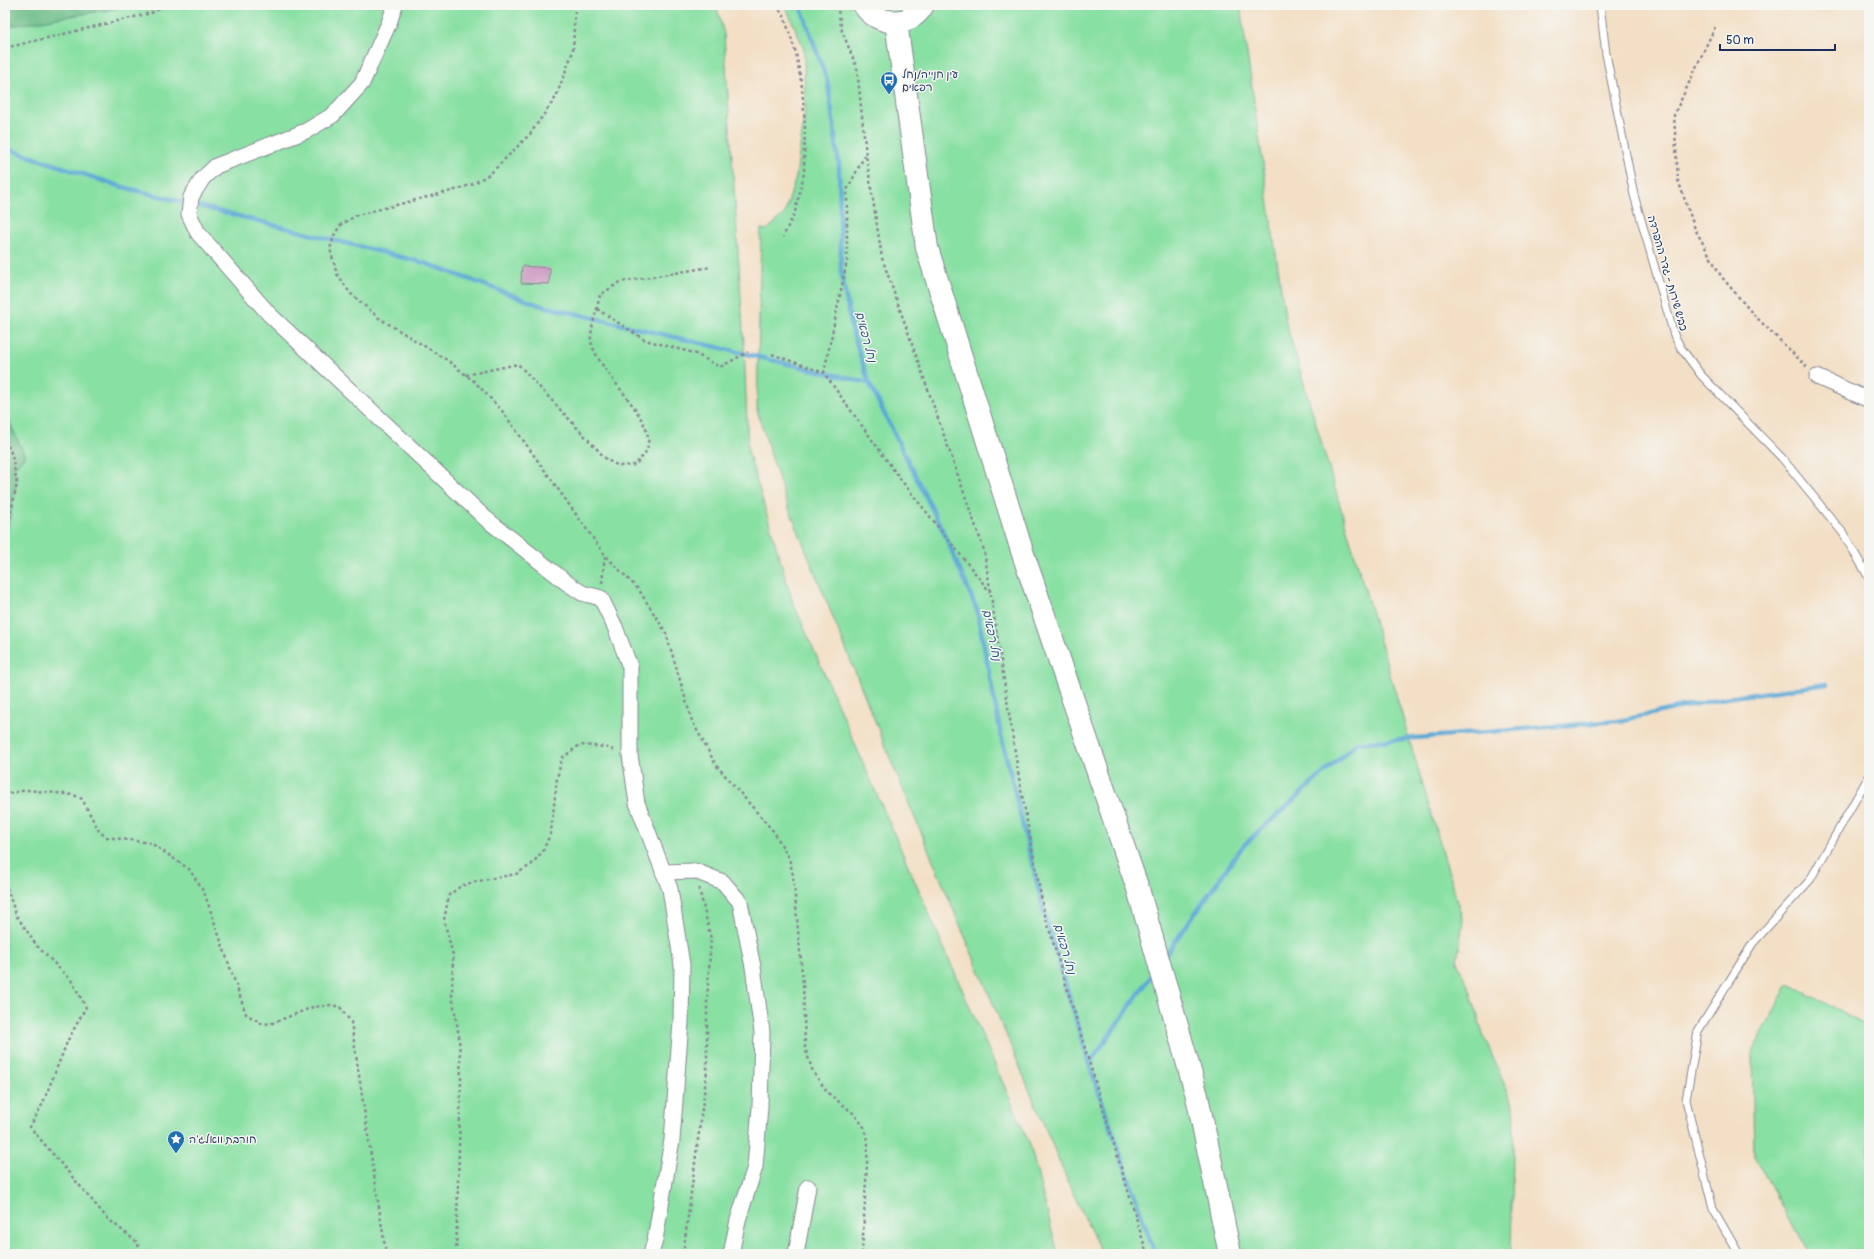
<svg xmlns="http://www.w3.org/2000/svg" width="1874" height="1259" font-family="Pangolin,'Playpen Sans Hebrew',sans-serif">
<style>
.green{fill:#88e0a3;stroke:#528880}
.forest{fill:#6ebe89;stroke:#447674}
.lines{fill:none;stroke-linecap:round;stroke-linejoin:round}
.stream{stroke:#5ca9d5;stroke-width:4.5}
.building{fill:#ce9ec4}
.lane-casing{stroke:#878792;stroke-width:9}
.street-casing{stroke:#878792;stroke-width:17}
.primary-casing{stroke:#878792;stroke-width:24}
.path{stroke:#878792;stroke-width:2.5;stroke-dasharray:3 3;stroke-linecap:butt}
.lane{stroke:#fff;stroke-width:7}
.street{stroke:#fff;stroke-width:15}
.primary{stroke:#fff;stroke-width:22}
.labels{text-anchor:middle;stroke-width:3;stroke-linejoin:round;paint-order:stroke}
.poi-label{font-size:11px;fill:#1b2f5e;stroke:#f6f6f2;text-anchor:start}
.street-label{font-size:11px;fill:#1b2f5e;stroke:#f6f6f2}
.water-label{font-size:12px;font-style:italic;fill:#325a88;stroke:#f6f6f2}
</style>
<rect width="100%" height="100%" fill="#f6f6f2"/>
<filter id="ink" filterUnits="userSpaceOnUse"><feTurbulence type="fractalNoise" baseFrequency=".025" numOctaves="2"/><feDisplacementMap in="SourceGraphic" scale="8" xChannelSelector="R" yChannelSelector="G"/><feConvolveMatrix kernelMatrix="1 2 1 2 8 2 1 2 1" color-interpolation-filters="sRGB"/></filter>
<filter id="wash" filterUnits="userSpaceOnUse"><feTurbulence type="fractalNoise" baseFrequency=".012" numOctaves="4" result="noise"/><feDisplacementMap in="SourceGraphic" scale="16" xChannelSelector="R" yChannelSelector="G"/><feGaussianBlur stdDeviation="0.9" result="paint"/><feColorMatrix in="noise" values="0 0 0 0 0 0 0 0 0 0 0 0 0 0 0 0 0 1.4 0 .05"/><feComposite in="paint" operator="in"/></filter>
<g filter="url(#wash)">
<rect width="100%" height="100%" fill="#f3dfc5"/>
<g class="green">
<polygon points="22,5 716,5 724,34 744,344 748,451 792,600 1030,1145 1058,1254 5,1254 5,11"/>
<polygon points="785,5 1240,5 1286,323 1463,921 1457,962 1470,990 1484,1037 1514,1106 1511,1254 1102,1254 1071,1189 894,768 784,496 757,410 761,229 767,230 785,213 796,177 805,110 804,49"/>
<polygon points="1788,984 1869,1026 1869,1254 1809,1254 1754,1156 1752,1053"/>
</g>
<g class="forest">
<polygon points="5,5 126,5 113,9 5,27"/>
<polygon points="5,412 25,456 14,468 17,478 5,542"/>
</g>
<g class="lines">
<g class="stream">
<polyline points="800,5 828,83 839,165 841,271 852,330 869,383 945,535 977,610 1001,735 1044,912 1089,1064 1155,1254"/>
<polyline points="5,148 119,186 425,263 539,305 869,383"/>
<polyline points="1164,957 1243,846 1357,743 1618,721 1725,698 1827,684"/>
<polyline points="1089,1064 1154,972"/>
</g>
</g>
<g id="blocks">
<polygon class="building" points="522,266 550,268 549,284 521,283"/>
</g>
</g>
<g filter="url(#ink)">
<use href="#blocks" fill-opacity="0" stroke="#878792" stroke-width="1"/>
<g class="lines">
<g class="lane-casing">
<g id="lane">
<polyline points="1600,5 1606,54 1634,195 1674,335 1681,348 1701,375 1782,458 1843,533 1869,578"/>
<polyline points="1739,1254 1713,1209 1686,1100 1698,1031 1753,943 1810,880 1869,776"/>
</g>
</g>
<g class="street-casing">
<g id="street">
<polyline points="395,5 389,23 362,83 333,115 306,131 216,166 203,178 191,197 189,214 198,233 269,314 485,518 567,583 582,593 601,598 615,627 630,667 630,755 637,803 670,889 682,965 681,1022 672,1140 655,1240 651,1254"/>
<polyline points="1817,377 1869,400"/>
<polyline points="663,872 695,871 723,882 740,902 753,967 762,1032 760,1107 755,1167 738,1220 731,1254"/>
<polyline points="796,1254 808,1187"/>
</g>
</g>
<g class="primary-casing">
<g id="primary">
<path d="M 864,5 C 877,26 911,28 923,5"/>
<polyline points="896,22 927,248 1023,554 1138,889 1197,1096 1230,1254"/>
</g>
</g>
<g class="path">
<polyline points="575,5 573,51 556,97 530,134 491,173 473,184 455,190 357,215 342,224 335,233 330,249 337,274 350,293 379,318 447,360 466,375 475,382 503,412 605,555 639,590 666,633 692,721 716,765 774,832 789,858 793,875 803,984 805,1048 813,1072 828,1093 853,1113 864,1127 868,1144 862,1254"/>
<polyline points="776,5 784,16 796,53 802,87 805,124 804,173 795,212 783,237"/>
<polyline points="837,5 842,31 857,68 866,155 882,258 984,550 1019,778 1044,912 1147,1254"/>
<polyline points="1715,27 1674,115 1678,180 1695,229 1721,276 1752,313 1808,368"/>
<polyline points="5,48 151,13 168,5"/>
<polyline points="865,155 847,190 847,261 824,373 901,480 990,592"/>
<polyline points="597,309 645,340 694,353 720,367 748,352"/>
<polyline points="772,354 824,373"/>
<path d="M 466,375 L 518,364 L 607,460 L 619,466 L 635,465 C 638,461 643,457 645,453 C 664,423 595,372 591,340 C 590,331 598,305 600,295 L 620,282 L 711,267"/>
<polyline points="5,440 12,455 17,484 5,540"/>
<polyline points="602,583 605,555"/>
<polyline points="5,798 10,793 28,790 74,795 82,799 99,831 106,837 151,843 189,869 204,892 246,1014 261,1023 270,1024 313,1007 331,1005 340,1007 351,1022 386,1254"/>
<polyline points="5,882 16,915 37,946 71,980 86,1007 68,1040 42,1105 30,1127 107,1218 138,1243 139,1254"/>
<polyline points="456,1254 461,1079 459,1036 452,995 453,955 444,920 449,895 461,886 473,882 516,874 531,865 543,851 551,832 557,778 562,758 580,745 605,747 616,751"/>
<polyline points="683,1254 707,1071 707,1000 711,939 699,888"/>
</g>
<use href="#lane" class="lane"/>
<use href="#street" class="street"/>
<use href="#primary" class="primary"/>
</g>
</g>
<defs>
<g id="bus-pin" transform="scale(0.9)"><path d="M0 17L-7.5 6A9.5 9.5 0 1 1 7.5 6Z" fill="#1f6fb2" stroke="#f6f6f2"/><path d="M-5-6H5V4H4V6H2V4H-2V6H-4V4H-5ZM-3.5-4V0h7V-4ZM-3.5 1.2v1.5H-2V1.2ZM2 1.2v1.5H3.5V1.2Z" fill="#fff"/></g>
<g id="sight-pin" transform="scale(0.9)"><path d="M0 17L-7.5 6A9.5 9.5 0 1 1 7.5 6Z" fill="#1f6fb2" stroke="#f6f6f2"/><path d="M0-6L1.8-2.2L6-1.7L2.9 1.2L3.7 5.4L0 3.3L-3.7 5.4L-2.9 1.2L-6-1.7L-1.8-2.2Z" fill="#fff"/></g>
</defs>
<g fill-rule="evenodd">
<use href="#bus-pin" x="889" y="80"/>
<use href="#sight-pin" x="176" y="1139"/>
</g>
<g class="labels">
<g class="poi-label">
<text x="902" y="78">עין חנייה/נחל<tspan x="902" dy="13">רפאים</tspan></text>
<text x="189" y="1143">חורבת וואלג'ה</text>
</g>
<g class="street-label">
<text transform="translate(1668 273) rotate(74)" y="4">כביש שירות - גדר ההפרדה</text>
</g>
<g class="water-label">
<text transform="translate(866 337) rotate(75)" y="4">נחל רפאים</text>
<text transform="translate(992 635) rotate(78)" y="4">נחל רפאים</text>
<text transform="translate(1065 949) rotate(74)" y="4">נחל רפאים</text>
</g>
</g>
<rect width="1874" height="1259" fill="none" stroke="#f6f6f2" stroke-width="20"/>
<path d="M1720 44v6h115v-6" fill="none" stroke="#1b2f5e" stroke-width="2"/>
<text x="1726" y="44" font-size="12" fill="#1b2f5e" stroke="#f6f6f2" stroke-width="3" paint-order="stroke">50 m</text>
</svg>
